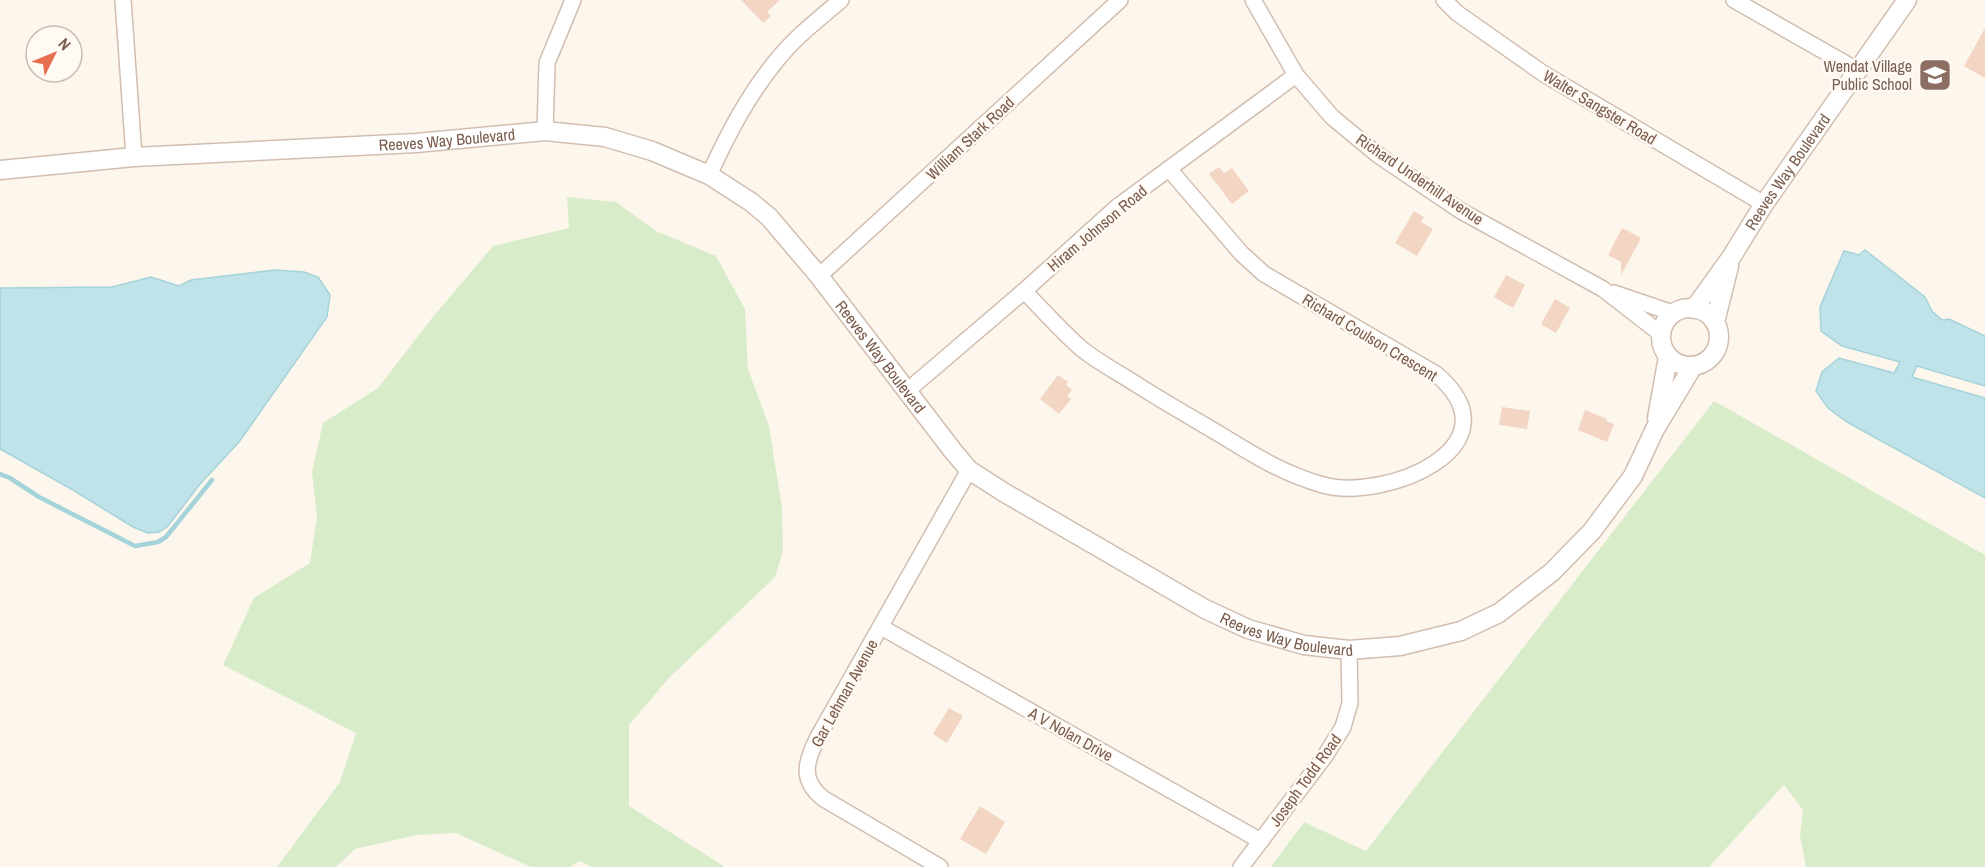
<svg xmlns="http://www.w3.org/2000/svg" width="1985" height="867" font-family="'Archivo Narrow',sans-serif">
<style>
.green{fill:#d8ecc9}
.water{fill:#bfe3e8;stroke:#a5d3da;stroke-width:1.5}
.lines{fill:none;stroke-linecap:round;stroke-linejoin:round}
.stream{stroke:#a5d3da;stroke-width:4.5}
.building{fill:#f3d5c3}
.minor-casing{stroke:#d1beb0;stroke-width:18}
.tertiary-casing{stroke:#d1beb0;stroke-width:21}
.minor{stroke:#fff;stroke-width:15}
.tertiary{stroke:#fff;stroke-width:18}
.labels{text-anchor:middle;stroke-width:5;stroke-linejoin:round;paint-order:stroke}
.education-label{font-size:16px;fill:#785e54;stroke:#fffaf3;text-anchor:end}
.street-label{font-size:16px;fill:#7a5c4d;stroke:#fffaf3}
</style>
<rect width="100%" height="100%" fill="#fdf6ec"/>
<g class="green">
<polygon points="567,197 616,202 656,231 716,256 745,309 748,369 769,426 782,508 783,551 775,577 668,679 629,725 629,806 725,867 592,867 579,861 570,867 531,867 456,833 417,835 355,849 336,867 277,867 340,782 356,733 223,665 254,598 310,563 317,517 312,472 323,423 378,388 432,318 493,246 569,228"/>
<polygon points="1714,401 1985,555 1985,867 1806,867 1800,836 1803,810 1784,785 1709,867 1271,867 1304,822 1366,851"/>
</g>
<g class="water">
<polygon points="1865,250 1925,297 1932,311 1942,320 1949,319 1985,336 1985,386 1917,366 1912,377 1985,398 1985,498 1847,422 1828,408 1816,391 1822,372 1839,358 1894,373 1900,362 1842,346 1821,331 1820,307 1844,251 1859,255"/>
<polygon points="275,270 304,272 318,277 330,295 327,317 239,442 200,484 168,526 159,532 148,533 133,527 73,490 0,449 0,288 112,287 151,277 179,286 191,280"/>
</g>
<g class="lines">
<polyline class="stream" points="0,474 10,478 39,497 135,546 158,542 166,537 212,480"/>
</g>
<g class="building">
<polygon points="741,0 780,0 767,12 771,16 763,23"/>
<polygon points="1985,28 1985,78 1964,66"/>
<polygon points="1219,167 1224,173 1232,168 1249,191 1232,204 1209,174"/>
<polygon points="1414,211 1424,217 1421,222 1433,229 1417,256 1395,243"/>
<polygon points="1622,228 1641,238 1621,275 1621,262 1608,255"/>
<polygon points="1506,275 1525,285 1513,308 1494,297"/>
<polygon points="1555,299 1570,308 1556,333 1541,324"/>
<polygon points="1058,375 1068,382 1066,385 1072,390 1067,396 1071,399 1059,414 1040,399"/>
<polygon points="1502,407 1530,411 1527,429 1499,425"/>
<polygon points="1585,410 1607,419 1606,421 1614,424 1607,442 1578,430"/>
<polygon points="949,708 963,716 947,743 933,734"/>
<polygon points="980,806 1005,822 986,854 960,839"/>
</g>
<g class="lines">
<g class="minor-casing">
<g id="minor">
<polyline points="123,0 134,157"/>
<polyline points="1253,0 1296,75 1332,117 1378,155 1461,211 1603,289 1661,334"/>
<polyline points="1444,0 1457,13 1544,74 1764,204"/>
<polyline points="1734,0 1857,70"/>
<polyline points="545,131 547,63 573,0"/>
<path d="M 709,175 C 728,134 748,95 777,60 C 795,37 819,19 841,0"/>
<polyline points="819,276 1120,0"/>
<path d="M 1024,291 C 1043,310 1062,332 1082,349 C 1099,363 1121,374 1139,386 C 1166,403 1194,419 1221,435 C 1255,456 1284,474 1323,485 C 1386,502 1521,446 1436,374 L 1264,274 L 1241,253 L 1169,169"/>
<polyline points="1614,293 1673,313"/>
<polyline points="907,391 1024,291 1117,207 1296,75"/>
<polyline points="881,627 1261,841"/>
<path d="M 940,867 L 824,799 C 799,780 806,761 818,737 L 969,470"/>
<polyline points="1241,867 1325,756 1343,727 1350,703 1349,650"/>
</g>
</g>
<g class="tertiary-casing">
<g id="tertiary">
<path id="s1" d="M 0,170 L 134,157 L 416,143 L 545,131 L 605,137 L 652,151 L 709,175 L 751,202 L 769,217 L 819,276 L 953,451 L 969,470 L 1005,493 L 1205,609 L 1248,629 L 1304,645 L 1349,650 L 1400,646 L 1461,631 L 1499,613 L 1552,572 L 1592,531 L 1633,476 L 1655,429 L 1693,366"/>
<circle cx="1690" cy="337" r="29"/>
<path id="s2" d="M 1694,309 L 1732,256 L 1764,204 L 1907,0"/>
<polyline points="1715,322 1729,266"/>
<polyline points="1657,418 1668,357"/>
</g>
</g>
<use href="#minor" class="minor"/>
<use href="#tertiary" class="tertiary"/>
</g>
<defs>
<g id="school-square" transform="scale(1.725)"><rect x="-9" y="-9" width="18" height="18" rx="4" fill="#8d6e63" stroke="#fffaf3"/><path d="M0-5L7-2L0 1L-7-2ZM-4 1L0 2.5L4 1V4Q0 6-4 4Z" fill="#fff"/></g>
</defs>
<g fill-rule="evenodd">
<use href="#school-square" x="1935" y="75"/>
</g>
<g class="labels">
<g class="education-label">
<text x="1912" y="72">Wendat Village<tspan x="1912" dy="18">Public School</tspan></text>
</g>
<g class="street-label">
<text transform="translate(1600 107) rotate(31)" y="6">Walter Sangster Road</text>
<text transform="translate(970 138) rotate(-43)" y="6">William Stark Road</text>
<text dy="6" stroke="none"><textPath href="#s1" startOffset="448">Reeves Way Boulevard</textPath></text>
<text dy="6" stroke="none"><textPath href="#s2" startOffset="166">Reeves Way Boulevard</textPath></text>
<text transform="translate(1420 179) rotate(34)" y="6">Richard Underhill Avenue</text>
<text transform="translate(1097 228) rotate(-40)" y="6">Hiram Johnson Road</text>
<text transform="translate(1370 337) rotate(31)" y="6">Richard Coulson Crescent</text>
<text dy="6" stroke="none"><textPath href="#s1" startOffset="970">Reeves Way Boulevard</textPath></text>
<text dy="6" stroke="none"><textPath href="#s1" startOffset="1474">Reeves Way Boulevard</textPath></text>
<text transform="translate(844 693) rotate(-61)" y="6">Gar Lehman Avenue</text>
<text transform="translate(1071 734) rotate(29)" y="6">A V Nolan Drive</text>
<text transform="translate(1305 780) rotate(-54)" y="6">Joseph Todd Road</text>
</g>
</g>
<g transform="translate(54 54) rotate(47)"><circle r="28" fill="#fffaf3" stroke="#cabbb1" stroke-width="1.5"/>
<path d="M0-4.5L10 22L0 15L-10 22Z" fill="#e76f51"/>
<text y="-9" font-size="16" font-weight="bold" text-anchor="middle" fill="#7a5c4d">N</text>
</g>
</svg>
